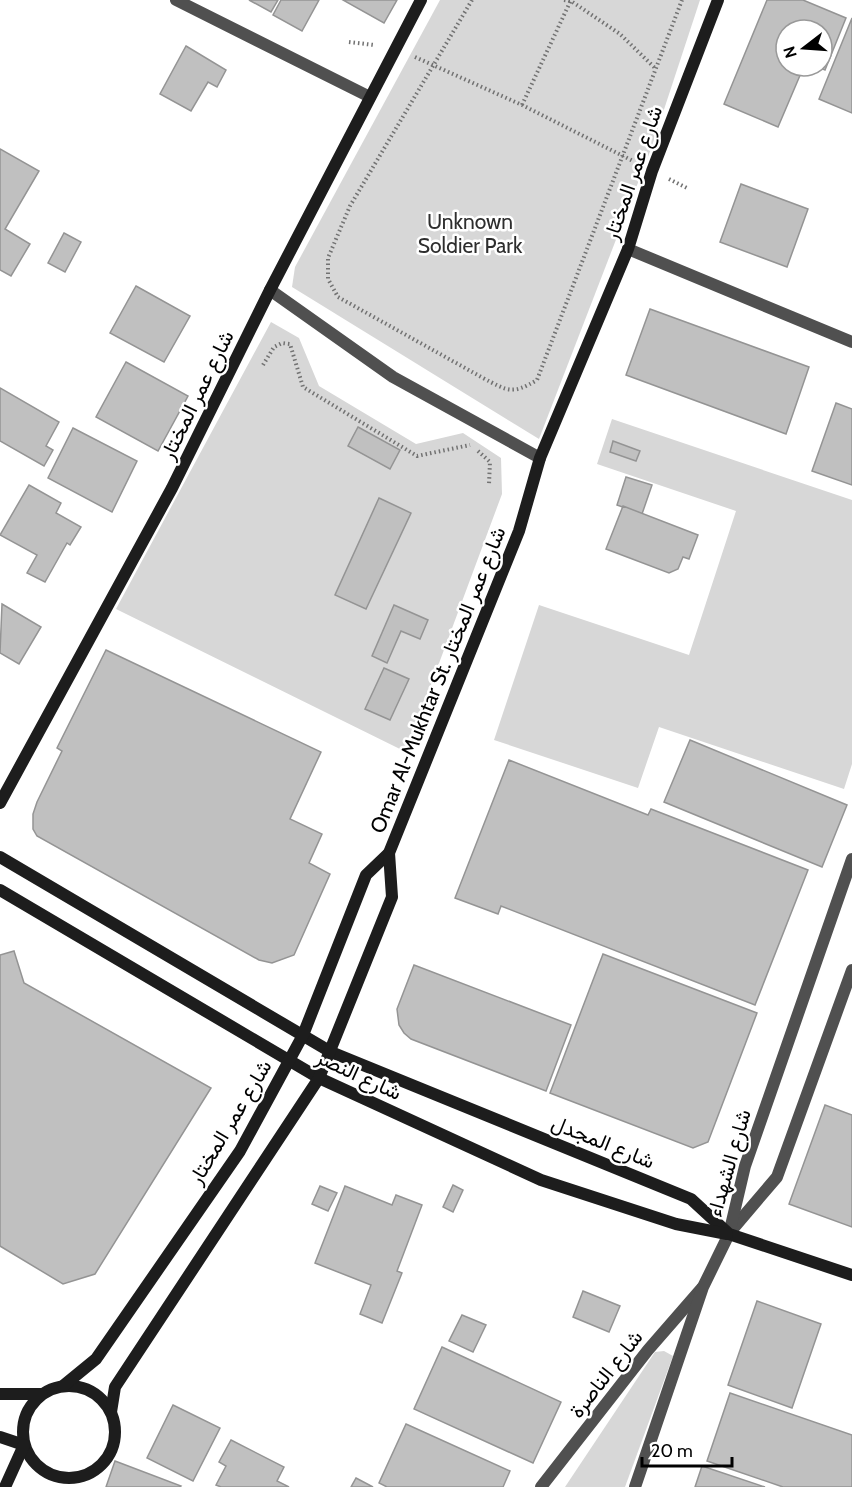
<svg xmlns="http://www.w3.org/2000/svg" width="852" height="1487" font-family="Cabin,Vazirmatn,sans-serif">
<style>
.green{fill:#d7d7d7}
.building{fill:#c0c0c0;stroke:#949494;stroke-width:1.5}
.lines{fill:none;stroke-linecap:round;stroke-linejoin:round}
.path{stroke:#727272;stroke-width:4;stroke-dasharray:1.5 3;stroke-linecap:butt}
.service{stroke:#505050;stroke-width:12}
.minor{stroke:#505050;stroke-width:12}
.tertiary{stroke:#505050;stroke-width:12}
.secondary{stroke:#1d1d1d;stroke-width:12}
.labels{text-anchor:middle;stroke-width:5;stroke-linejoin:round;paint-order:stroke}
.street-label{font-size:21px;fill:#000;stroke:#fff}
.park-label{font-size:21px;fill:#2e2e2e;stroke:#fff}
</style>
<rect width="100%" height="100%" fill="#fff"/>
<g class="green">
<polygon points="440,0 700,0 651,149 539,439 292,287 295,267"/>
<polygon points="271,322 299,338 319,386 416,444 463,433 501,458 502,494 406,752 116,609"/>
<polygon points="612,419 852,500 852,764 844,789 659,727 638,788 494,740 539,605 689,655 736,511 597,464"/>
<polygon points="664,1351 673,1356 625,1487 565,1487 655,1352"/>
</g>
<g class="building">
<polygon points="249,0 278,0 271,12"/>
<polygon points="281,0 319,0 302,31 273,15"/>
<polygon points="343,0 397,0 384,23"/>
<polygon points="767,0 803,0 846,18 825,70 816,66 822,66 822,30 786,30 786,66 804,66 778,127 724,104"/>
<polygon points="852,18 852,113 819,99"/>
<polygon points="186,46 226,70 217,87 208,82 191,111 160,94"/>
<polygon points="0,149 39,171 5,229 30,244 11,276 0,270"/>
<polygon points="741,184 808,209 787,267 720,242"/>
<polygon points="64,233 81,242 65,272 48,263"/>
<polygon points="136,286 190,316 164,362 110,333"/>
<polygon points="650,309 809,367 786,434 626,375"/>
<polygon points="126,362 188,396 158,451 96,417"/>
<polygon points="0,388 59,422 46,446 53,450 44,466 0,441"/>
<polygon points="836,403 852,409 852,485 812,471"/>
<polygon points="358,427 400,450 390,469 348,446"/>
<polygon points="73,428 137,461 112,512 48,478"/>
<polygon points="613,441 640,451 636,461 610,452"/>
<polygon points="626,477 652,485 642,514 617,505"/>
<polygon points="29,485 61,503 56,513 81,527 70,545 67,543 45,582 27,573 37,555 0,535"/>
<polygon points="379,498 411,513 366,609 335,595"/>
<polygon points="623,506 698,535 689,559 683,557 678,569 669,573 606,549"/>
<polygon points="2,604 41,627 19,664 0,653"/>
<polygon points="394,605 428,620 420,639 401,631 387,663 372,656"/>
<polygon points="106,650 321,752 290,819 322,834 309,863 330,874 294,955 272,963 259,960 37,836 33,829 33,814 37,802 62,751 57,748"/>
<polygon points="384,668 409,679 390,720 365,709"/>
<polygon points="690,740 847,805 822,867 664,802"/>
<polygon points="509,760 648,815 651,809 808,870 755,1005 501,906 498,914 455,898"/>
<polygon points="14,951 24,983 211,1088 95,1274 63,1284 0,1246 0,955"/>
<polygon points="603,954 757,1013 708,1142 693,1148 550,1093"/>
<polygon points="414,965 571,1025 546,1091 411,1039 404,1033 399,1025 397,1009"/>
<polygon points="825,1105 852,1115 852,1227 789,1204"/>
<polygon points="453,1185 463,1190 453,1212 443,1207"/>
<polygon points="320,1186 337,1193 328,1211 312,1204"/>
<polygon points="345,1186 392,1205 396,1195 422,1205 397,1271 402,1273 382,1323 360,1314 371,1285 315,1263"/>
<polygon points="583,1291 620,1306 609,1332 573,1317"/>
<polygon points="757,1301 821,1324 792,1408 728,1385"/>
<polygon points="462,1315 486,1325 473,1352 449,1341"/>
<polygon points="442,1347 561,1402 533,1463 414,1409"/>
<polygon points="730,1393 852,1435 852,1487 783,1487 707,1461"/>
<polygon points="173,1405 220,1428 193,1481 147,1458"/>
<polygon points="406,1424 510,1471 503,1487 387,1487 379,1483"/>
<polygon points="231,1440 284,1467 277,1481 289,1487 221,1487 216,1485 226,1466 219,1462"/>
<polygon points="115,1461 181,1486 180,1487 106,1487"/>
<polygon points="702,1466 765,1487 695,1487"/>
<polygon points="356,1478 373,1487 351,1487"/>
</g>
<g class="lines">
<g class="path">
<path d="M 472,0 L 350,206 L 328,258 L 328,279 L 338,297 L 483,378 C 508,391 512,395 537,380 L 682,0"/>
<polyline points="564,0 571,1 620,34 656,69"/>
<polyline points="349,42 374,45"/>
<polyline points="415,57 522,105 633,161"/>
<polyline points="522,105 571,0"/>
<polyline points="669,179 687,188"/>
<polyline points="263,365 274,347 282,343 290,344 303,387 417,456 470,445"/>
<polyline points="478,451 490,462 489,484"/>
</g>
<polyline class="service" points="270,290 393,377 540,458"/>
<g class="minor">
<polyline points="176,0 370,97"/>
<polyline points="628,249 852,342"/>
<polyline points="541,1487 648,1350 702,1288"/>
</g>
<g class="tertiary">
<polyline points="731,1231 777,1177 852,970"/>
<polyline points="635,1487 703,1287 729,1234 745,1166 852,859"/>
</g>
<g class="secondary">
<polyline points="0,803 172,488 270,290 421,0"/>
<polyline points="0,857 331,1052 691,1199 729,1234 852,1275"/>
<polyline points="0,890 319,1078 541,1180 676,1224 727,1234"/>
<circle cx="69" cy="1432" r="46"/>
<polyline points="63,1386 96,1359 240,1151 303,1035 366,875 389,853"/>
<polyline points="0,1394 42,1394"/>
<polyline points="111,1412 115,1387 319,1078 392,897 389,853 519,531 540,458 628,249 652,171 718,0"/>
<polyline points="0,1437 24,1445"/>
<polyline points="5,1487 24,1445"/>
</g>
</g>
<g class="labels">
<g class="street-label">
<text transform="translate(633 173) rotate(-71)" y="7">شارع عمر المختار</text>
<text transform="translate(197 395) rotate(-64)" y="7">شارع عمر المختار</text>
<text transform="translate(438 680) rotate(-68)" y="7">Omar Al-Mukhtar St. شارع عمر المختار</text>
<text transform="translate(359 1075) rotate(25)" y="7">شارع النصر</text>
<text transform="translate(230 1122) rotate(-59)" y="7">شارع عمر المختار</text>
<text transform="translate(603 1142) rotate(22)" y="7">شارع المجدل</text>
<text transform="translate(729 1163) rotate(-74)" y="7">شارع الشهداء</text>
<text transform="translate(606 1374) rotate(-52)" y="7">شارع الناصرة</text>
</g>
<g class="park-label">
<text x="470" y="229">Unknown<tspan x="470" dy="24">Soldier Park</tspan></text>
</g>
</g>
<g transform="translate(804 48) rotate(253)"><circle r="28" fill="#ffffff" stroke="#999999" stroke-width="1.5"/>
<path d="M0-4.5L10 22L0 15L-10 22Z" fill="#000000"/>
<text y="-9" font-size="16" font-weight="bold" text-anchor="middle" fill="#000000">N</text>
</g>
<path d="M642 1457v9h90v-9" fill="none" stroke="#000000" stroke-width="3"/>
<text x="651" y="1457" font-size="18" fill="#000000" stroke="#ffffff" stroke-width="4.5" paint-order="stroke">20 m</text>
</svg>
